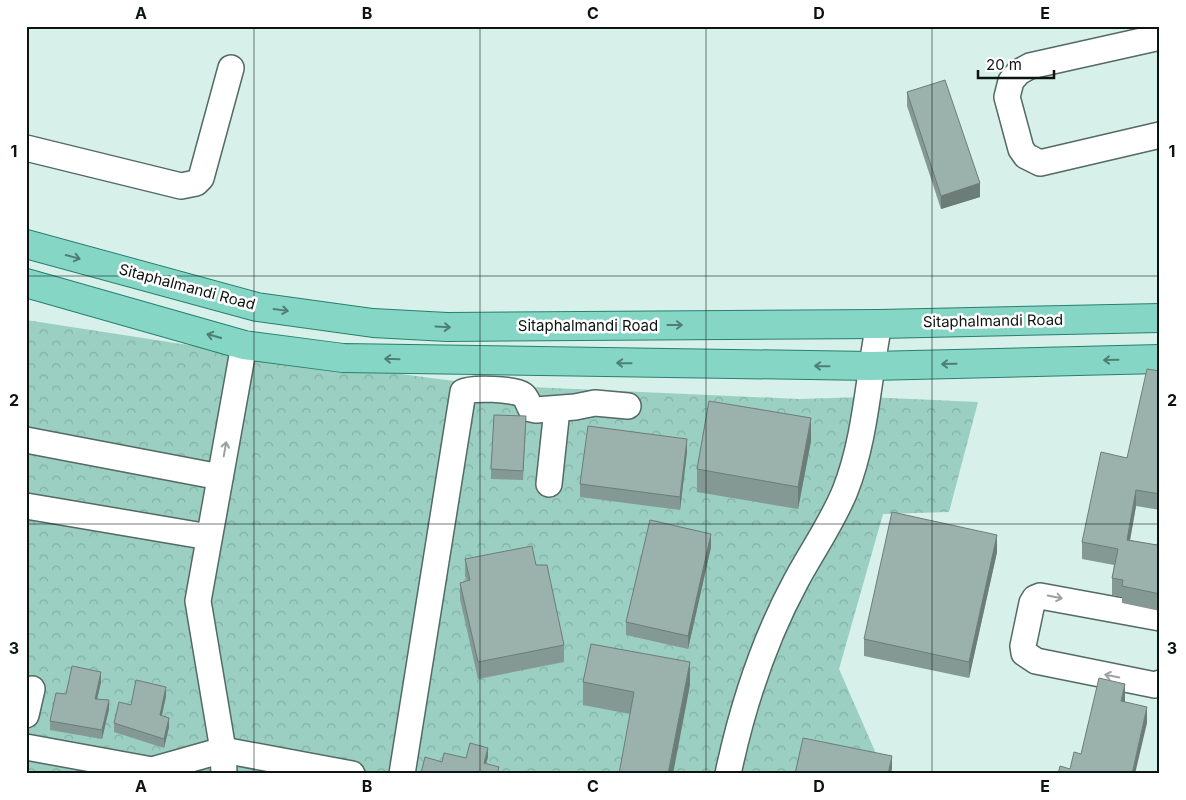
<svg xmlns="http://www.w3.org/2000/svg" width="1186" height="800" font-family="Inter,sans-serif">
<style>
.forest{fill:url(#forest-crowns)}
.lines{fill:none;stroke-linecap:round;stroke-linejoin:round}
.minor-casing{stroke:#546a64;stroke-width:28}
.major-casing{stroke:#26806d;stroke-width:30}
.minor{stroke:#fff;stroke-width:25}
.major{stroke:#86d6c5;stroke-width:28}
.wall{fill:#849993}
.shaded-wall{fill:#6c7d78}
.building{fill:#9ab2ab;stroke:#6c7d78}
.oneway{stroke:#4f7f74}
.oneway2{stroke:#9da1a0}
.grid{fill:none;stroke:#0b1411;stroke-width:1;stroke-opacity:0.55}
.labels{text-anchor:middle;stroke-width:5;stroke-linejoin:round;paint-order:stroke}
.street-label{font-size:15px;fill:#0b1411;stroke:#fff}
.neatline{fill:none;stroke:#0b1411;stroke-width:2}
.grid-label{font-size:16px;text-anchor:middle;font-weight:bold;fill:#0b1411}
</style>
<defs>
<pattern id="forest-crowns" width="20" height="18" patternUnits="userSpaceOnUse" patternTransform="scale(1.25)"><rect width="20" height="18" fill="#9acfc1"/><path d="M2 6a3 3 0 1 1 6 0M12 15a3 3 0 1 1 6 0" fill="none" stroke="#83b1a5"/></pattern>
</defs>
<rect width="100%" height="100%" fill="#d7f0e9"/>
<polygon class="forest" points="26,320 227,351 484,385 799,399 866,397 978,402 949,512 883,514 839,669 885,774 26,774"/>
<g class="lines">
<g class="minor-casing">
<g id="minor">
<polyline points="1160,37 1030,66 1019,72 1011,81 1007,97 1021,149 1026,156 1040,163 1160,135"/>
<polyline points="26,148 181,186 196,183 201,178 231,68"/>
<polyline points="26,440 220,477"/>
<polyline points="549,484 557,409"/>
<polyline points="26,506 209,537"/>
<polyline points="1160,618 1040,596 1035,598 1032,603 1023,646 1024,653 1036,661 1155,685 1160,683"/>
<polyline points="26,715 32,689"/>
<polyline points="26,747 152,770 223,750 352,774"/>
<polyline points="224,774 223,750 198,601 244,345"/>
<path d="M 402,774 L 463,392 C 472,387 515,389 523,395 C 527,398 528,404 531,409 L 536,410 L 575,407 L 595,403 L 628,406"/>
<path d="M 728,774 C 742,708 764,640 796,581 C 812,551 832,523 845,491 C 866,438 868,379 879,324"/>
</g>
</g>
<g class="major-casing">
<g id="major">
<polyline points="26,244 257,307 373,323 447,327 879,324 1160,318"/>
<polyline points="26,283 244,345 343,358 871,366 1160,359"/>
</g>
</g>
<use href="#minor" class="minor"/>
<use href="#major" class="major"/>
</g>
<g class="wall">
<polygon points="907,92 980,197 941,209 907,106"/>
<polygon points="1160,371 1160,510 1136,506 1130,540 1157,545 1160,532 1160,611 1122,603 1122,597 1112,595 1112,578 1114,565 1082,559 1082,542 1127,458"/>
<polygon points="526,426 523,480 491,479 491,469"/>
<polygon points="811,441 798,509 697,492 697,469"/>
<polygon points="687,452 680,510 580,497 580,484"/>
<polygon points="711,547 688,649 626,635 626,622"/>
<polygon points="997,552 969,678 864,656 864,639"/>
<polygon points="465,559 536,565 564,645 564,662 478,679 460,599 460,583 467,581 465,576"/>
<polygon points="101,682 97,699 109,709 102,739 50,730 50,721 66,694"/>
<polygon points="583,682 690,685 630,714 583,705"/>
<polygon points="166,696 162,715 169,727 164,748 114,732 114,723 131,705"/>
</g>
<g class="shaded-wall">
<polygon points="980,183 980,197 941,209 941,196"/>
<polygon points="811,418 811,441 798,509 798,487"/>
<polygon points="687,439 687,452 680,510 680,497"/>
<polygon points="1136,490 1136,506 1127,557 1127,540"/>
<polygon points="711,534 711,547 688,649 688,636"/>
<polygon points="997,535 997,552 969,678 969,662"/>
<polygon points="690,662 690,685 673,774 668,774"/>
<polygon points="101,672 101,682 95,708 95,699"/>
<polygon points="1125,684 1125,701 1121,717 1121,701"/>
<polygon points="166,687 166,696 160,724 160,715"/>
<polygon points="109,700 109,709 102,739 102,730"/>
<polygon points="1147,707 1147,723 1135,774 1132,774"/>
<polygon points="169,718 169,727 164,748 164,739"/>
<polygon points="488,748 488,757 484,772 484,763"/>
<polygon points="892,756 892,769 891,774 888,774"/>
</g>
<g class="building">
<polygon points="945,80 980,183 941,196 907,92"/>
<polygon points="1147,369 1160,371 1160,494 1136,490 1127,540 1157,545 1160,532 1160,594 1122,586 1123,580 1112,578 1118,549 1082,542 1101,452 1127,458"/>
<polygon points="709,401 811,418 798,487 697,469"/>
<polygon points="494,415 526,416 523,471 491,469"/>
<polygon points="588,426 687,439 680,497 580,484"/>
<polygon points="892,512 997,535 969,662 864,639"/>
<polygon points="650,520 711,534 688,636 626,622"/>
<polygon points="532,546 536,565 547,565 564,645 478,662 460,583 470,580 465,559"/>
<polygon points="591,644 690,662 668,774 619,774 634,692 583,682"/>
<polygon points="72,666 101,672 95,699 109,700 102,730 50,721 56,693 66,694"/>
<polygon points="1099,678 1125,684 1121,701 1147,707 1132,774 1058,774 1060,766 1070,769 1074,752 1081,754"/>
<polygon points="136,680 166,687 160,715 169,718 164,739 114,723 119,702 131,705"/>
<polygon points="803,738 892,756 888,774 795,774"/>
<polygon points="470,743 488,748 484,763 499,767 497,774 425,774 421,773 425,757 442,762 444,753 466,758"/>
</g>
<defs><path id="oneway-shaft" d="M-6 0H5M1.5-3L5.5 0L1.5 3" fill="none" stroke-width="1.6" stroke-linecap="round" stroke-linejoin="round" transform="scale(1.25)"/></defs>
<g class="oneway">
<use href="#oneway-shaft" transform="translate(73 257) rotate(15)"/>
<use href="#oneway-shaft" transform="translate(281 310) rotate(8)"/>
<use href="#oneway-shaft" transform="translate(675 325)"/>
<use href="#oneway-shaft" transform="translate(443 327) rotate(3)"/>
<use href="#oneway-shaft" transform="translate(214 336) rotate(-164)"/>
<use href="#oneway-shaft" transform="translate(392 359) rotate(-178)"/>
<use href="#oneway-shaft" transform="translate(1111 360) rotate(179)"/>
<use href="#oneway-shaft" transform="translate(624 363) rotate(-179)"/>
<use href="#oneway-shaft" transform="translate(949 364) rotate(179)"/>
<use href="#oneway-shaft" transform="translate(822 366) rotate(-179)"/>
</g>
<g class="oneway2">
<use href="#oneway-shaft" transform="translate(225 449) rotate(-80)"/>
<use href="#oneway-shaft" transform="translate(1055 597) rotate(11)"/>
<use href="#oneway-shaft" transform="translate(1112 676) rotate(-169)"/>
</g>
<path class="grid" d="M 254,26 L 254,774M 480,26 L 480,774M 706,26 L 706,774M 932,26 L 932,774M 26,276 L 1160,276M 26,524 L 1160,524"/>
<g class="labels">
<g class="street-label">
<text transform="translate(187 287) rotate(15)" y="5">Sitaphalmandi Road</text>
<text transform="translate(993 321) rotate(-1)" y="5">Sitaphalmandi Road</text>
<text x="588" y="331">Sitaphalmandi Road</text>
</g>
</g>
<rect width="1186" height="800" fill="none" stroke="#ffffff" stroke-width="55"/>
<path d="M978 70v8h76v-8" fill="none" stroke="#0b1411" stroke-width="2.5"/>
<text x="986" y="70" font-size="15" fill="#0b1411" stroke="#ffffff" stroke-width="4" paint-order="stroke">20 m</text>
<rect x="28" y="28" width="1130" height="744" class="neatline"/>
<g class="grid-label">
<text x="141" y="19">A</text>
<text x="367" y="19">B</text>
<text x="593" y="19">C</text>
<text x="819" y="19">D</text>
<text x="1045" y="19">E</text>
<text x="14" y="157">1</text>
<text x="1172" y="157">1</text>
<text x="14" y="406">2</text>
<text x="1172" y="406">2</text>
<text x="14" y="654">3</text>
<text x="1172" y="654">3</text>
<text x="141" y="792">A</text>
<text x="367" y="792">B</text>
<text x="593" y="792">C</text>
<text x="819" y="792">D</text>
<text x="1045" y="792">E</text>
</g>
</svg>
